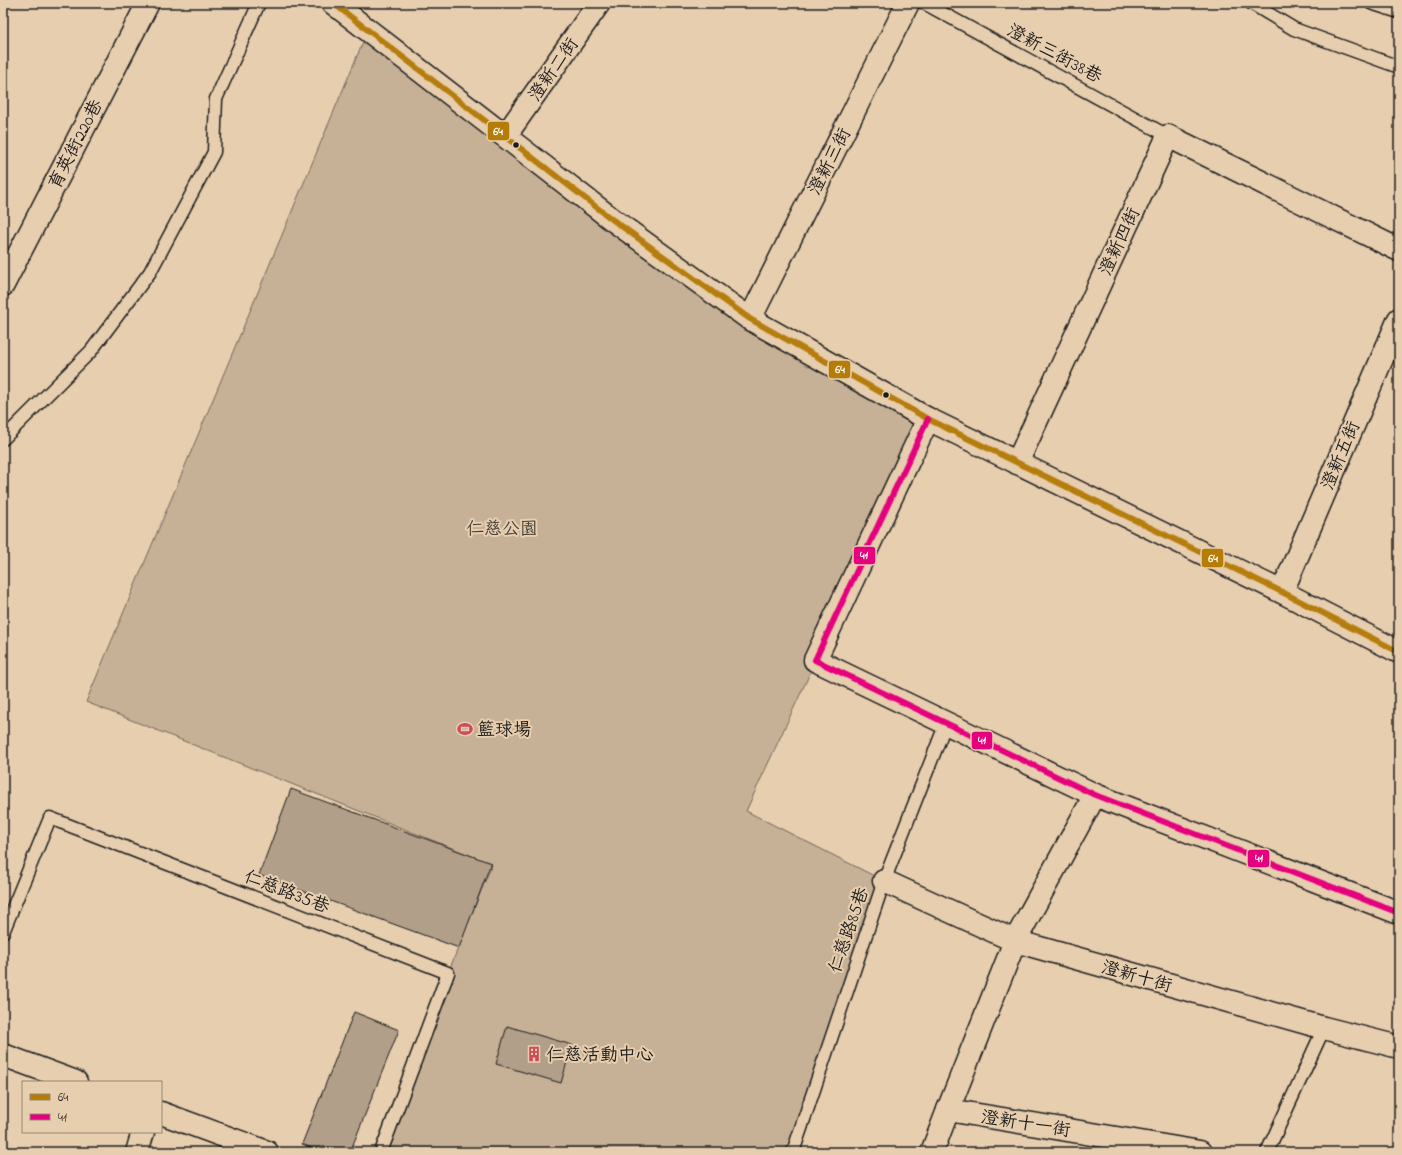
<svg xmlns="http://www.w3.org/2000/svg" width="1402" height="1155" font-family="'Indie Flower','LXGW WenKai TC',sans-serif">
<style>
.green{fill:#c6b197;stroke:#71665a}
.building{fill:#b19f89;stroke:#1c1c1c}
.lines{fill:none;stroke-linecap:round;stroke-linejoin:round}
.lane-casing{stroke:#1c1c1c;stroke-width:15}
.street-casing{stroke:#1c1c1c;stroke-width:25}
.lane{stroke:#e7ceaf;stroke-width:12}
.street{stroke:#e7ceaf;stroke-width:22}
.bus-1-casing{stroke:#e7ceaf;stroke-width:9}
.bus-2-casing{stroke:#e7ceaf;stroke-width:9}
.bus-1{stroke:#b57d08;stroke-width:6}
.bus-2{stroke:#e5007d;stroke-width:6}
.bus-dot{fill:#1c1c1c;stroke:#e7ceaf;stroke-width:1.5}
.labels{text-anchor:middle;stroke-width:4;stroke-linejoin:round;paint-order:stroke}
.street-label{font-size:18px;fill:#1c1c1c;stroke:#e7ceaf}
.park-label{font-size:18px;fill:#46413b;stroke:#e7ceaf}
.poi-label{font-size:18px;fill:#1c1c1c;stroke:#e7ceaf;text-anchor:start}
.line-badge{stroke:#e7ceaf;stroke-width:1.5}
.badge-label{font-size:11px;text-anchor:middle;font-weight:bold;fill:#fff}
</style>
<rect width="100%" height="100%" fill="#e7ceaf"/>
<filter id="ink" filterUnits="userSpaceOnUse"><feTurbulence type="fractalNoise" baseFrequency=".025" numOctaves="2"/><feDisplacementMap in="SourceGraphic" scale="8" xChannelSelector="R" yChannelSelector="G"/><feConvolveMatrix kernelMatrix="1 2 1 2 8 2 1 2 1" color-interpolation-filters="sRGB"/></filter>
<g filter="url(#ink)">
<polygon class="green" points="368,30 750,319 928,419 746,811 884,881 793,1152 381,1152 448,973 492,864 86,702"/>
<g class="building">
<polygon points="291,789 491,863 459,948 259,875"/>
<polygon points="354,1012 399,1030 350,1152 321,1152 302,1144"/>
<polygon points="507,1026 572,1045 561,1083 496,1064"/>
</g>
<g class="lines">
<g class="lane-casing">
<g id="lane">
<polyline points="924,3 1168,136"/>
<polyline points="1251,3 1294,29 1399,67"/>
<polyline points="1371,3 1399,12"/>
<polyline points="3,439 91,351 150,272 214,152 216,99 259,3"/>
<polyline points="3,932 50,818 448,973 381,1152"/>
<polyline points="793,1152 884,881 946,723"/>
<polyline points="1267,1152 1324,1028"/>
</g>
</g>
<g class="street-casing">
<g id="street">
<polyline points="333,3 613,220 750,319 928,419 1282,592 1399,652"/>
<polyline points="506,135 599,3"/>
<polyline points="3,285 148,3"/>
<polyline points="750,319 908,3"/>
<polyline points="928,419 815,660 1095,795 1399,913"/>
<polyline points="1017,463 1168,136 1399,250"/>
<polyline points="1282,592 1399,319"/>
<polyline points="884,881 1015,941 1324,1028 1399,1047"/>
<polyline points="3,1055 76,1082"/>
<polyline points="948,1110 1200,1152"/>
<polyline points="161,1113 267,1152"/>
<polyline points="137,1152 143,1132"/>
<polyline points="932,1152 948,1110 1015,941 1095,795"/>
</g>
</g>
<use href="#lane" class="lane"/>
<use href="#street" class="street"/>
<g class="bus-1-casing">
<polyline id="bus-1" points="333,3 613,220 750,319 928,419 1282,592 1399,652"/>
</g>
<g class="bus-2-casing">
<polyline id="bus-2" points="928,419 815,660 1095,795 1399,913"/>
</g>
<use href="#bus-1" class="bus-1"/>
<use href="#bus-2" class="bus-2"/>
</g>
</g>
<defs>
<g id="stadium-bare" transform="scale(1.2)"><path d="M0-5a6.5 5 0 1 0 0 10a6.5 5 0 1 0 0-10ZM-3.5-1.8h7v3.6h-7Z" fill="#d1495b" stroke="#e7ceaf" stroke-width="2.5" paint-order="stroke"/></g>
<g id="building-bare" transform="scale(1.2)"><path d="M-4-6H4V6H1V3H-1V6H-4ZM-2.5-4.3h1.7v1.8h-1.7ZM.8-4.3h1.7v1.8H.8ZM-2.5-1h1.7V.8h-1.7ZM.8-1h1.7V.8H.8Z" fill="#d1495b" stroke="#e7ceaf" stroke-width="2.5" paint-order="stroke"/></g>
</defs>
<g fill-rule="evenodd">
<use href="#stadium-bare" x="465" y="729"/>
<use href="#building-bare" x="534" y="1054"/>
</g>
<g class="bus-dot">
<circle cx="516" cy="145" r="3.5"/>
<circle cx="886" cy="395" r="3.5"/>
</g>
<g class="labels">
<g class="street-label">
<text transform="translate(1055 53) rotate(28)" y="6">澄新三街38巷</text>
<text transform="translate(553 69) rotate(-55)" y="6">澄新二街</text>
<text transform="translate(75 144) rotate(-63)" y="6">育英街220巷</text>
<text transform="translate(829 161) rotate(-63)" y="6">澄新三街</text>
<text transform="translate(1119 241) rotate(-65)" y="6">澄新四街</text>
<text transform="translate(1340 455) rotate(-67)" y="6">澄新五街</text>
<text transform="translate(287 891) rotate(21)" y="6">仁慈路35巷</text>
<text transform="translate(848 930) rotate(-71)" y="6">仁慈路85巷</text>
<text transform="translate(1137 976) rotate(16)" y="6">澄新十街</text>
<text transform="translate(1026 1123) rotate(9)" y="6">澄新十一街</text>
</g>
<g class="park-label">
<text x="502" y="534">仁慈公園</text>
</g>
<g class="poi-label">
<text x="477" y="735">籃球場</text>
<text x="546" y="1060">仁慈活動中心</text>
</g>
</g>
<g class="line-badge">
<rect x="487" y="121" width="23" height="20" rx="4" fill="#b57d08"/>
<rect x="828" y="360" width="23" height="19" rx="4" fill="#b57d08"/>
<rect x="853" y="546" width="23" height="19" rx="4" fill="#e5007d"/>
<rect x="1201" y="548" width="23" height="20" rx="4" fill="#b57d08"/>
<rect x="971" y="731" width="22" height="19" rx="4" fill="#e5007d"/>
<rect x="1247" y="849" width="23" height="19" rx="4" fill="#e5007d"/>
</g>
<g class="badge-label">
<text x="498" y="135">64</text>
<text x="840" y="373">64</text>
<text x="864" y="559">41</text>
<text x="1213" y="562">64</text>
<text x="982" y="744">41</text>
<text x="1259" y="862">41</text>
</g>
<rect width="1402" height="1155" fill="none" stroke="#e7ceaf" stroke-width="16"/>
<rect x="8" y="8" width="1386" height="1139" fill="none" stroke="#1c1c1c" stroke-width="1.5" filter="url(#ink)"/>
<rect x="22" y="1081" width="140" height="52" fill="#e7ceaf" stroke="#968774"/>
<rect x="30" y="1094" width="20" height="6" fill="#b57d08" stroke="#968774"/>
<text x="58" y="1101" font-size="12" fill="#1c1c1c">64</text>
<rect x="30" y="1114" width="20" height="6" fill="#e5007d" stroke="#968774"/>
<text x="58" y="1121" font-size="12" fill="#1c1c1c">41</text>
</svg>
